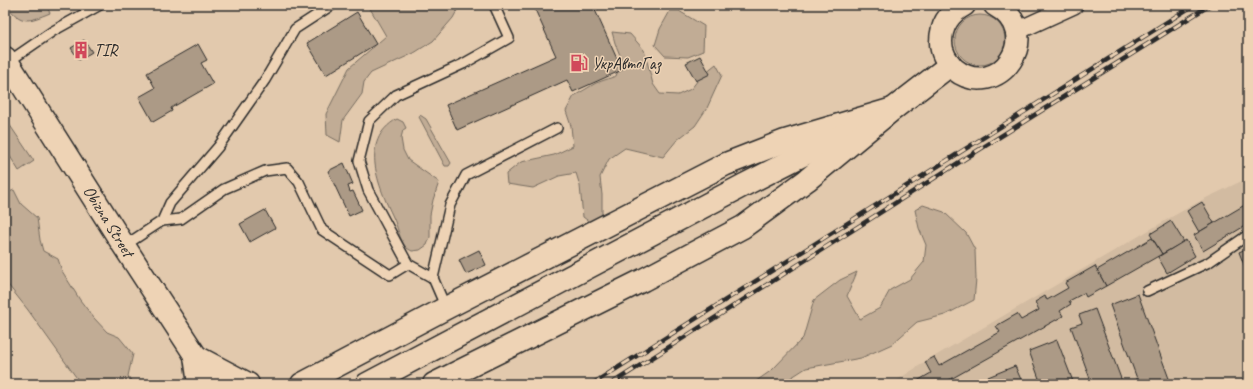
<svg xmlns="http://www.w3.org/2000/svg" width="1253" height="389" font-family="Caveat,sans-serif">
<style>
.built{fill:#d2bba1}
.green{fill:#c1ac95;stroke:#766c60}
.building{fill:#ac9a86;stroke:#2b2b2b}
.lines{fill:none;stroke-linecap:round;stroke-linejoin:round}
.service-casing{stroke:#2b2b2b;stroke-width:12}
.minor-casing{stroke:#2b2b2b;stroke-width:20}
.tertiary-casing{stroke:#2b2b2b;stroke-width:25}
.trunk-casing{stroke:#2b2b2b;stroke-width:25}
.service{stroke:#eed3b5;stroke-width:9}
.minor{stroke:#eed3b5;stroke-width:17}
.tertiary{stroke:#eed3b5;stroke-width:22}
.trunk{stroke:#eed3b5;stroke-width:22}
.rail-casing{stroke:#2b2b2b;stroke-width:4.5}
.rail{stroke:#eed3b5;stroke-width:3;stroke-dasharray:9;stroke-linecap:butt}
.labels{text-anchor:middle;stroke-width:3;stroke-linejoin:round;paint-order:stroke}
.poi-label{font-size:17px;fill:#2b2b2b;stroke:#eed3b5;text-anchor:start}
.street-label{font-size:17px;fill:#2b2b2b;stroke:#eed3b5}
</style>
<rect width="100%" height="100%" fill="#e2c9ad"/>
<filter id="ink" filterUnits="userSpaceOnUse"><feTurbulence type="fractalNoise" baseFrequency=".025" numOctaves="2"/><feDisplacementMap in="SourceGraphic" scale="8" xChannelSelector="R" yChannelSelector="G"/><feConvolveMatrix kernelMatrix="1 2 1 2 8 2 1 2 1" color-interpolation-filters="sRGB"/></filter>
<g filter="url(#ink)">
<polygon class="built" points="1248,178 1248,384 891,384 925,362 1168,219 1204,199"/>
<g class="green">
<path d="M 6,5 L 46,5 L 50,13 C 28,22 22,25 6,5 Z"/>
<polygon points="368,5 460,5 453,18 433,41 414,53 371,73 364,82 362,94 343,120 340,142 327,135 326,114 349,68 386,36"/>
<polygon points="670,11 679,11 704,26 703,51 688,57 665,56 655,45 660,29"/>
<circle cx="980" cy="40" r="25"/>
<polygon points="612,32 630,34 644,50 653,84 660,94 678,95 691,89 701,76 716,64 722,75 707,108 695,126 677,140 663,157 625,148 609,159 600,177 602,195 602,218 591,223 583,217 580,186 576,173 559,176 533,188 507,184 506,174 521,162 554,155 573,146 571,126 566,111 574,96 596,83 616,76 622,60 615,43"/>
<polygon points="420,115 426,119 451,163 449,166 445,166 419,117"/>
<polygon points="5,118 34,161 19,171 5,148"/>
<path d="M 397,119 L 403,122 L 406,128 L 403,130 L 401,138 L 403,150 L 408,160 L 439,182 L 433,200 L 430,215 L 430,237 L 427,245 L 420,250 L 412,251 C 410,250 406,248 405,246 C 400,240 397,225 393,217 C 379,187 358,141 397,119 Z"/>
<polygon points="14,190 21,204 37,218 40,240 43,251 58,259 62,271 80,300 94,318 107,332 119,337 133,354 128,376 134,384 81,384 28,310 5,281 5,194"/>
<polygon points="923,205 944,212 966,233 975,250 976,279 974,300 945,315 917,322 892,344 861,358 806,368 781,384 752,384 772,370 803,338 814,300 840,280 857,272 847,296 860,319 880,308 890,290 910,279 924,262 926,245 919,228 915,210"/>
</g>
<g class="building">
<polygon points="533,5 596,5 598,9 595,10 622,70 573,92 567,80 457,130 446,105 556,56"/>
<polygon points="357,12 376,44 326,75 307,43"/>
<polygon points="84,40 92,52 79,60 71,48"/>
<polygon points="198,44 207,60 201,63 213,84 171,108 172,111 153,122 139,97 155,88 147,73"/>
<polygon points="700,56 710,74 696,81 686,63"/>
<polygon points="344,163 353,184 348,186 350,192 353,191 362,210 349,216 328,171"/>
<polygon points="1202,202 1214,223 1199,232 1187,211"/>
<polygon points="1248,203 1248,224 1203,251 1194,235"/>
<polygon points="265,210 275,228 250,242 240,224"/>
<polygon points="1171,221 1184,242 1162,254 1150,234"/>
<polygon points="1152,238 1162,254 1106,286 1097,270"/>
<polygon points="1186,240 1195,256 1167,273 1158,257"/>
<polygon points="1248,248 1248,275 1239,252"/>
<polygon points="479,250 486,265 466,274 459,260"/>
<polygon points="1095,266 1106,286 1086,297 1084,293 1069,301 1071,304 1060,311 1063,316 942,384 912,384 931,373 925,362 934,357 939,366 1000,332 996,326 1017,314 1021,320 1039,310 1035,302 1045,296 1047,300 1068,288 1065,283"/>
<polygon points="1138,294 1171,384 1139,384 1110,305"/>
<polygon points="1095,309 1123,384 1092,384 1071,327 1082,323 1079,315"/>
<polygon points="1057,340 1074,384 1041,384 1029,351"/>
<polygon points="1015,366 1023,384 991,384 988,377"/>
</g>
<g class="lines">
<g class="service-casing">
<g id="service">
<polyline points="8,62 53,31 100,5"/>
<polyline points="162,221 181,219 224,189 265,171 287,168 299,182 322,230 390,275 408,264"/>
<polyline points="124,246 162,221 170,203 218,147 265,80 295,29 332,5"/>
<polyline points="433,278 450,205 466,175 557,128"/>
<polyline points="1147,291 1209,262 1248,235"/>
<polyline points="446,308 433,278 408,264 368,190 359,161 369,121 396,95 463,64 509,38 494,5"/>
</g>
</g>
<g class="minor-casing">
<polyline id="minor" points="1017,31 1074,5"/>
</g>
<g class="tertiary-casing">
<g id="tertiary">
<path d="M 964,5 C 949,13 941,25 941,42 C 941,52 947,62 954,69 C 998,104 1047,33 995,5"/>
<polyline points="195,356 248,384"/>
<polyline points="195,356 199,384"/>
<polyline points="302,384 446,308 726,164 785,141 893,109"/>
<polyline points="367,384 744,185 844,134"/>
<polyline points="434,384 643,280 743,227 807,180 893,109 950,65"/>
</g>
</g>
<g class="trunk-casing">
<polyline id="trunk" points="5,58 124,246 214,384"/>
</g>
<use href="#service" class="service"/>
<use href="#minor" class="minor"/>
<use href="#tertiary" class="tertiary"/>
<use href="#trunk" class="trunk"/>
<g class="rail-casing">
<g id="rail">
<polyline points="592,384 1194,5"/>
<polyline points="611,384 958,163 1210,5"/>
</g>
</g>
<use href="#rail" class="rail"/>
</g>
</g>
<defs>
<g id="building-bare" transform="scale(1.38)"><path d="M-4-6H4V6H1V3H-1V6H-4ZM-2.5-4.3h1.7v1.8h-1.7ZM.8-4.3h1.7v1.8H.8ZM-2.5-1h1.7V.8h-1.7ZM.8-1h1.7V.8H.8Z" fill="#d1495b" stroke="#eed3b5" stroke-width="2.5" paint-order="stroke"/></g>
<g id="fuel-bare" transform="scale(1.38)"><path d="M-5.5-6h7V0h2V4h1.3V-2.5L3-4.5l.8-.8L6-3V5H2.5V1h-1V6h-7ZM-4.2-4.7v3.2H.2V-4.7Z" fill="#d1495b" stroke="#eed3b5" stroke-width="2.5" paint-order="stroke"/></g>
</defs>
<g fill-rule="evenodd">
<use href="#building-bare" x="81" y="50"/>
<use href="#fuel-bare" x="579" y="63"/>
</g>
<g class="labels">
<g class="poi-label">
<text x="94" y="56">TIR</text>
<text x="592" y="69">УкрАвтоГаз</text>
</g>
<g class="street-label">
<text transform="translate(109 221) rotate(58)" y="6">Obizna Street</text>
</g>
</g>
<rect width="1253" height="389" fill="none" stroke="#eed3b5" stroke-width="20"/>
<rect x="10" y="10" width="1233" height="369" fill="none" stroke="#2b2b2b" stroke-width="1.5" filter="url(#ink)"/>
</svg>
